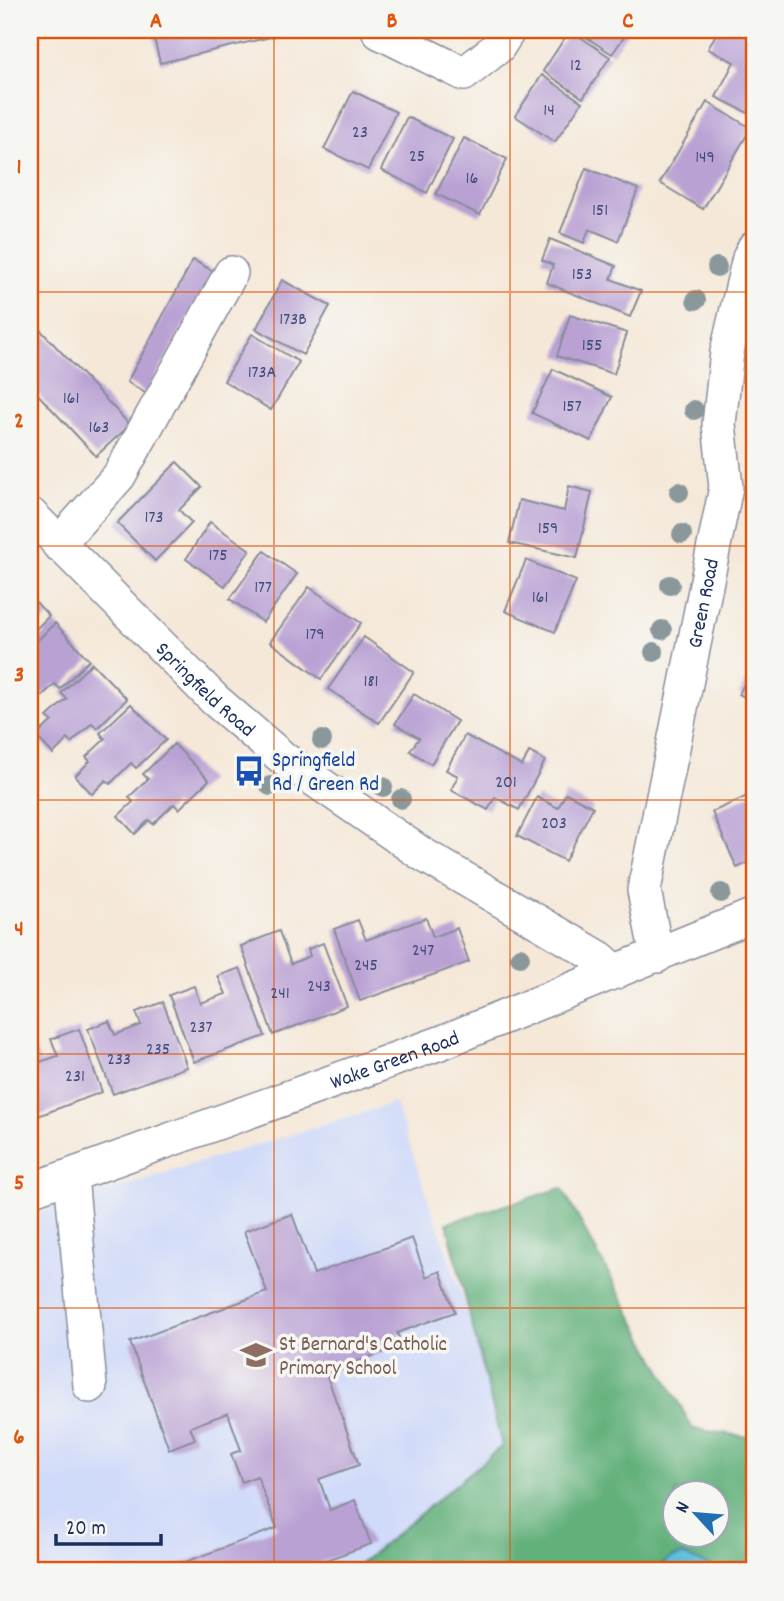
<svg xmlns="http://www.w3.org/2000/svg" width="784" height="1601" font-family="Dekko,sans-serif">
<style>
.built{fill:#d0daf9}
.forest{fill:#62b07a;stroke:#3e706c;stroke-width:2;fill-rule:evenodd}
.water{fill:#5dbfdb;stroke:#3c779c;stroke-width:2}
.building{fill:#b9a1d4}
.lines{fill:none;stroke-linecap:round;stroke-linejoin:round}
.minor-casing{stroke:#888c9b;stroke-width:36}
.minor{stroke:#fff;stroke-width:33}
.tree{fill:#8a989c}
.grid{fill:none;stroke:#de5710;stroke-width:2;stroke-opacity:0.55}
.labels{text-anchor:middle;stroke-width:7;stroke-linejoin:round;paint-order:stroke}
.number-label{font-size:18px;fill:#424c7c}
.street-label{font-size:21px;fill:#1b2f5e;stroke:#f6f6f2}
.transit-label{font-size:21px;fill:#164399;stroke:#f6f6f2;text-anchor:start}
.education-label{font-size:21px;fill:#785e54;stroke:#f6f6f2;text-anchor:start}
.neatline{fill:none;stroke:#de5710;stroke-width:2.5}
.grid-label{font-size:23px;text-anchor:middle;font-weight:bold;fill:#de5710}
</style>
<rect width="100%" height="100%" fill="#f6f6f2"/>
<filter id="ink" filterUnits="userSpaceOnUse"><feTurbulence type="fractalNoise" baseFrequency=".0143" numOctaves="2"/><feDisplacementMap in="SourceGraphic" scale="14" xChannelSelector="R" yChannelSelector="G"/><feConvolveMatrix kernelMatrix="1 2 1 2 8 2 1 2 1" color-interpolation-filters="sRGB"/></filter>
<filter id="wash" filterUnits="userSpaceOnUse"><feTurbulence type="fractalNoise" baseFrequency=".00686" numOctaves="4" result="noise"/><feDisplacementMap in="SourceGraphic" scale="28" xChannelSelector="R" yChannelSelector="G"/><feGaussianBlur stdDeviation="1.57" result="paint"/><feColorMatrix in="noise" values="0 0 0 0 0 0 0 0 0 0 0 0 0 0 0 0 0 1.4 0 .05"/><feComposite in="paint" operator="in"/></filter>
<g filter="url(#wash)">
<rect width="100%" height="100%" fill="#f5e8d8"/>
<polygon class="built" points="395,1103 531,1494 347,1571 30,1571 30,1216 73,1201"/>
<path class="forest" d="M 562,1188 L 693,1429 L 749,1437 L 754,1435 L 754,1571 L 715,1571 L 708,1565 L 654,1571 L 347,1571 L 359,1565 L 502,1446 L 447,1223 ZM 676,1492 L 718,1492 L 718,1534 L 676,1534 Z"/>
<polygon class="water" points="682,1555 708,1565 715,1571 654,1571 671,1558"/>
<g id="blocks">
<g class="building">
<polygon points="152,30 278,30 279,35 160,63"/>
<polygon points="570,30 610,57 583,98 543,71"/>
<polygon points="575,30 629,30 612,54"/>
<polygon points="718,30 740,30 754,37 754,116 716,97 734,62 708,49"/>
<polygon points="542,75 582,102 555,142 515,116"/>
<polygon points="353,91 396,112 368,170 324,149"/>
<polygon points="707,102 751,128 703,209 660,183"/>
<polygon points="407,117 453,139 427,193 381,170"/>
<polygon points="464,138 507,159 480,215 436,194"/>
<polygon points="586,168 638,189 618,241 589,229 584,243 560,233"/>
<polygon points="550,239 616,266 611,279 641,291 630,317 547,283 553,265 542,260"/>
<polygon points="193,260 213,271 147,394 127,382"/>
<polygon points="282,280 330,306 303,355 256,329"/>
<polygon points="570,315 627,333 614,374 557,356"/>
<polygon points="30,319 130,425 96,456 30,386"/>
<polygon points="252,334 299,362 271,410 224,381"/>
<polygon points="749,338 754,341 754,369 738,362"/>
<polygon points="553,369 612,397 591,441 532,413"/>
<polygon points="177,462 202,487 179,510 192,523 155,561 117,523"/>
<polygon points="569,486 592,492 577,558 509,543 519,500 564,511"/>
<polygon points="210,522 250,550 225,586 186,559"/>
<polygon points="264,551 297,574 263,622 230,599"/>
<polygon points="526,560 576,581 555,632 505,611"/>
<polygon points="309,587 361,623 321,679 270,642"/>
<polygon points="30,596 49,616 30,635"/>
<polygon points="55,623 89,660 60,689 55,684 34,703 30,699 30,648"/>
<polygon points="364,637 414,672 379,723 328,689"/>
<polygon points="92,663 127,699 97,728 92,723 71,743 68,739 53,754 36,736 52,721 47,717 67,699 61,693"/>
<polygon points="754,664 754,702 739,694"/>
<polygon points="414,694 457,721 431,764 410,751 419,738 395,724"/>
<polygon points="131,704 166,740 136,768 131,763 110,784 106,780 92,794 75,776 90,761 86,757 105,739 100,733"/>
<polygon points="465,735 522,766 529,752 545,761 519,810 495,797 488,810 451,790 458,776 446,770"/>
<polygon points="174,744 209,780 179,809 174,804 153,824 149,820 135,834 118,816 133,802 129,797 148,779 143,774"/>
<polygon points="566,793 593,807 565,861 517,836 537,797 558,808"/>
<polygon points="754,793 754,860 737,868 712,812"/>
<polygon points="426,918 433,937 457,928 469,962 360,1001 334,929 358,920 366,940"/>
<polygon points="279,931 291,964 310,956 308,949 323,943 347,1006 273,1035 241,946"/>
<polygon points="240,968 265,1036 194,1062 169,995 194,986 200,1003 226,994 218,976"/>
<polygon points="163,1002 187,1067 113,1094 88,1029 109,1021 115,1035 141,1025 136,1012"/>
<polygon points="79,1029 102,1092 30,1119 30,1051 35,1049 40,1062 58,1056 51,1039"/>
<polygon points="292,1214 314,1274 412,1238 426,1277 440,1271 455,1312 397,1333 402,1345 326,1373 359,1465 319,1479 330,1510 355,1500 371,1544 296,1571 176,1571 174,1566 277,1528 257,1476 242,1482 231,1454 241,1450 228,1413 190,1427 195,1439 169,1449 130,1342 267,1292 244,1231"/>
</g>
</g>
</g>
<g filter="url(#ink)">
<use href="#blocks" fill-opacity="0" stroke="#888c9b" stroke-width="2"/>
<g class="lines">
<g class="minor-casing">
<g id="minor">
<polyline points="379,32 464,74 498,47 509,30"/>
<path id="s1" d="M 30,514 L 215,700 L 284,759 L 422,854 L 600,958 L 616,972"/>
<polyline points="58,544 119,476 231,273"/>
<path id="s2" d="M 657,956 L 644,890 L 726,487 L 719,424 L 727,352 L 749,258 L 754,248"/>
<polyline points="71,1176 90,1386"/>
<path id="s3" d="M 30,1190 L 440,1043 L 754,915"/>
</g>
</g>
<use href="#minor" class="minor"/>
</g>
<g class="tree">
<circle cx="717" cy="267" r="10"/>
<circle cx="696" cy="300" r="10"/>
<circle cx="694" cy="410" r="10"/>
<circle cx="679" cy="492" r="10"/>
<circle cx="682" cy="534" r="10"/>
<circle cx="670" cy="585" r="10"/>
<circle cx="662" cy="630" r="10"/>
<circle cx="654" cy="652" r="10"/>
<circle cx="322" cy="740" r="10"/>
<circle cx="270" cy="786" r="10"/>
<circle cx="383" cy="787" r="10"/>
<circle cx="401" cy="799" r="10"/>
<circle cx="721" cy="893" r="10"/>
<circle cx="520" cy="957" r="10"/>
</g>
</g>
<path class="grid" d="M 274,30 L 274,1571M 510,30 L 510,1571M 30,292 L 754,292M 30,546 L 754,546M 30,800 L 754,800M 30,1054 L 754,1054M 30,1308 L 754,1308"/>
<defs>
<g id="bus-bare" transform="scale(2.415)"><path d="M-5-6H5V4H4V6H2V4H-2V6H-4V4H-5ZM-3.5-4V0h7V-4ZM-3.5 1.2v1.5H-2V1.2ZM2 1.2v1.5H3.5V1.2Z" fill="#1a4fb4" stroke="#f6f6f2" stroke-width="2.5" paint-order="stroke"/></g>
<g id="school-bare" transform="scale(2.415)"><path d="M0-5L7-2L0 1L-7-2ZM-4 1L0 2.5L4 1V4Q0 6-4 4Z" fill="#8d6e63" stroke="#f6f6f2" stroke-width="2.5" paint-order="stroke"/></g>
</defs>
<g fill-rule="evenodd">
<use href="#bus-bare" x="249" y="771"/>
<use href="#school-bare" x="256" y="1355"/>
</g>
<g class="labels">
<g class="number-label">
<text x="576" y="70">12</text>
<text x="549" y="115">14</text>
<text x="360" y="137">23</text>
<text x="417" y="161">25</text>
<text x="705" y="162">149</text>
<text x="472" y="183">16</text>
<text x="600" y="215">151</text>
<text x="582" y="279">153</text>
<text x="293" y="324">173B</text>
<text x="592" y="350">155</text>
<text x="262" y="377">173A</text>
<text x="71" y="403">161</text>
<text x="572" y="411">157</text>
<text x="99" y="432">163</text>
<text x="154" y="522">173</text>
<text x="548" y="533">159</text>
<text x="218" y="560">175</text>
<text x="263" y="592">177</text>
<text x="540" y="602">161</text>
<text x="315" y="639">179</text>
<text x="371" y="686">181</text>
<text x="506" y="787">201</text>
<text x="554" y="828">203</text>
<text x="423" y="955">247</text>
<text x="366" y="970">245</text>
<text x="319" y="991">243</text>
<text x="280" y="998">241</text>
<text x="201" y="1032">237</text>
<text x="158" y="1054">235</text>
<text x="119" y="1064">233</text>
<text x="75" y="1081">231</text>
</g>
<g class="street-label">
<text dy="7" stroke="none"><textPath href="#s2" startOffset="360">Green Road</textPath></text>
<text dy="7" stroke="none"><textPath href="#s1" startOffset="248">Springfield Road</textPath></text>
<text dy="7" stroke="none"><textPath href="#s3" startOffset="387">Wake Green Road</textPath></text>
</g>
<g class="transit-label">
<text x="272" y="766">Springfield<tspan x="272" dy="24">Rd / Green Rd</tspan></text>
</g>
<g class="education-label">
<text x="279" y="1350">St Bernard's Catholic<tspan x="279" dy="24">Primary School</tspan></text>
</g>
</g>
<rect width="784" height="1601" fill="none" stroke="#f6f6f2" stroke-width="77"/>
<g transform="translate(696 1514) rotate(296)"><circle r="33" fill="#f6f6f2" stroke="#9ea6b7" stroke-width="2"/>
<path d="M0-5L12 26L0 18L-12 26Z" fill="#1f6fb2"/>
<text y="-10" font-size="19" font-weight="bold" text-anchor="middle" fill="#1b2f5e">N</text>
</g>
<path d="M56 1534v10h105v-10" fill="none" stroke="#1b2f5e" stroke-width="3.5"/>
<text x="66" y="1534" font-size="21" fill="#1b2f5e" stroke="#f6f6f2" stroke-width="5" paint-order="stroke">20 m</text>
<rect x="38" y="38" width="708" height="1524" class="neatline"/>
<g class="grid-label">
<text x="156" y="27">A</text>
<text x="392" y="27">B</text>
<text x="628" y="27">C</text>
<text x="19" y="173">1</text>
<text x="19" y="427">2</text>
<text x="19" y="681">3</text>
<text x="19" y="935">4</text>
<text x="19" y="1189">5</text>
<text x="19" y="1443">6</text>
</g>
</svg>
